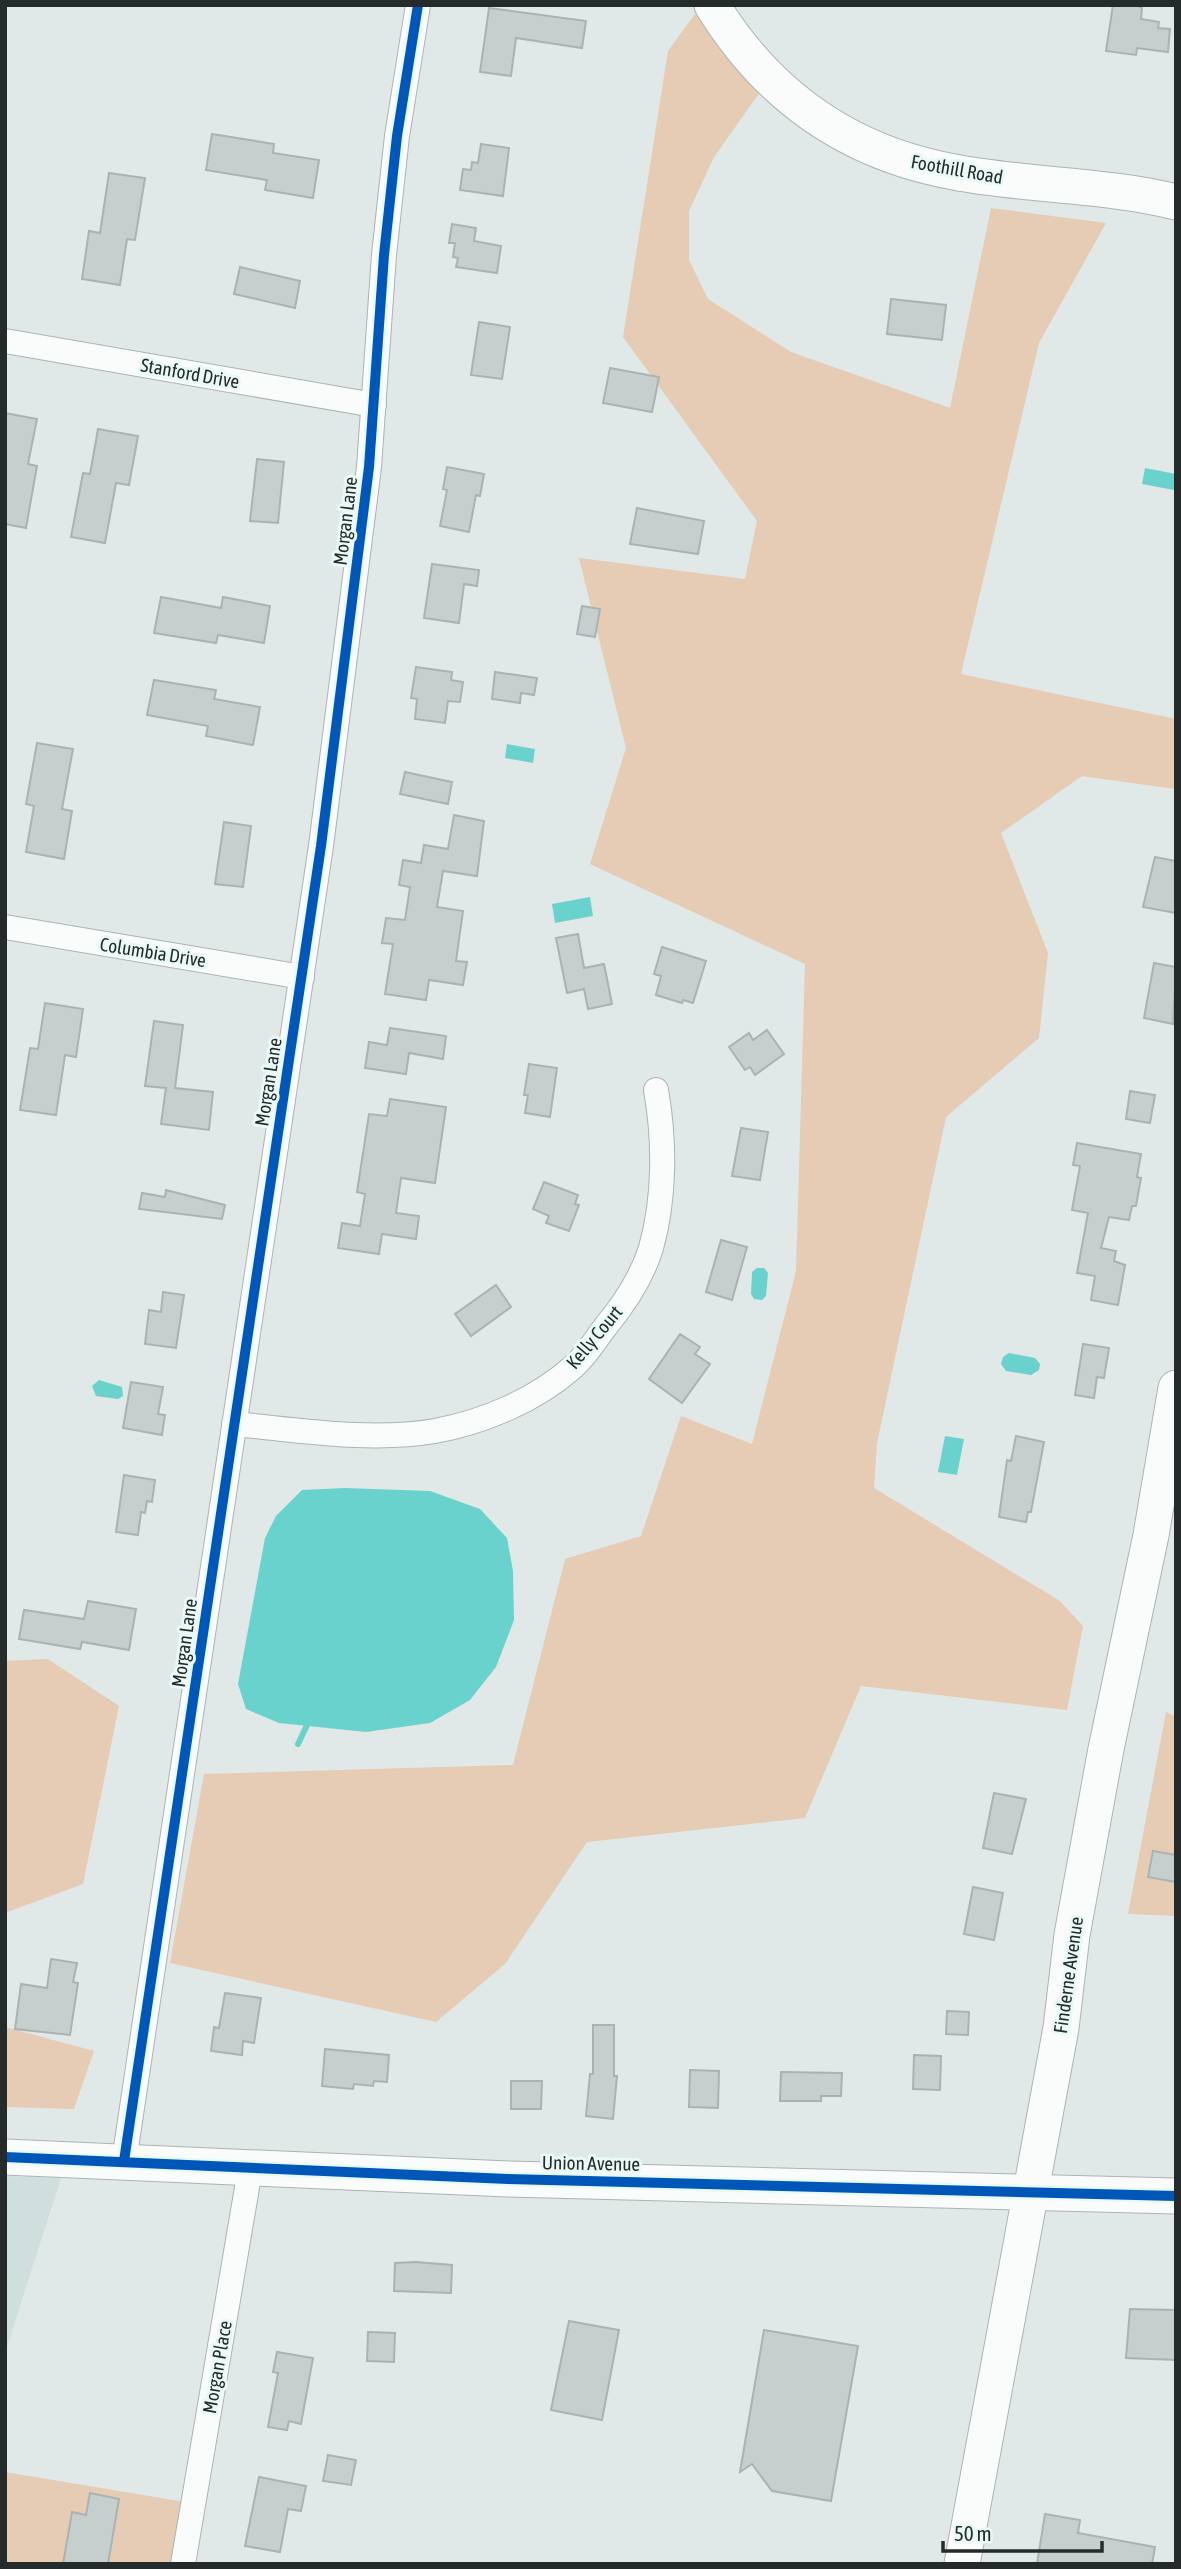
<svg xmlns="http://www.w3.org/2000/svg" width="1181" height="2569" font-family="'Asap Condensed',sans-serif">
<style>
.built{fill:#cedfde}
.green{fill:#e6ccb4}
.water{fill:#6ad2cd}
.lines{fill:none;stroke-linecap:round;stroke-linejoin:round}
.stream{stroke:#6ad2cd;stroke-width:6}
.building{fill:#c7cece;stroke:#abb2b2;stroke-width:2}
.street-casing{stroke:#adb3b3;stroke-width:26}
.secondary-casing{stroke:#adb3b3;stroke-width:37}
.street{stroke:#fafcfc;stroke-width:24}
.secondary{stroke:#fafcfc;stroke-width:35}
.cycleway-casing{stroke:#e9f9f8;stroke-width:15}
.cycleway{stroke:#0057b8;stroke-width:10}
.labels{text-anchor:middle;stroke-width:6;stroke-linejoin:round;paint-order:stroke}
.street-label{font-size:19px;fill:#252b2b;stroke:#e9f9f8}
</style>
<rect width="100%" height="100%" fill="#e0e8e8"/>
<polygon class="built" points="5,2176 61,2178 5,2353"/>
<g class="green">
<polygon points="695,14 763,88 714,157 689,211 689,260 708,299 791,352 950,408 991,208 1106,223 1039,343 961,674 1176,719 1176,785 1175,789 1082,776 1001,833 1048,953 1039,1038 946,1117 877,1443 874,1488 1060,1601 1083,1626 1067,1710 861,1686 805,1818 587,1842 505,1964 436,2022 170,1963 204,1774 513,1765 565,1559 641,1536 681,1416 752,1444 796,1271 805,964 590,864 626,748 579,558 745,579 757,521 623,337 668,51"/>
<polygon points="48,1659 119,1706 83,1884 5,1913 5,1661"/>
<polygon points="1166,1712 1176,1717 1176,1916 1128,1914"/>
<polygon points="5,2027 94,2051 74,2109 5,2107"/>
<polygon points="5,2472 197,2504 185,2564 5,2564"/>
</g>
<g class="water">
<polygon points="1145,468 1176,474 1174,490 1142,484"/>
<polygon points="507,744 535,749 533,763 505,758"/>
<polygon points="590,897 593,916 555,923 552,904"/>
<polygon points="757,1268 764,1268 768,1273 766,1296 762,1300 754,1299 751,1294 752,1272"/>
<polygon points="1009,1353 1035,1358 1040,1364 1039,1370 1031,1375 1006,1371 1001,1364 1003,1357"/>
<polygon points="99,1380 122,1387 123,1396 118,1399 96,1396 92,1386"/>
<polygon points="945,1436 964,1439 957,1475 938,1472"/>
<polygon points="344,1488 430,1491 480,1509 507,1538 513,1571 514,1620 496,1667 470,1700 430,1723 366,1732 279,1723 246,1709 238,1684 265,1538 276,1516 302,1490"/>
</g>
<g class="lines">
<polyline class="stream" points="298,1744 309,1721"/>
</g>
<g class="building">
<polygon points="1113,5 1136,5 1142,8 1141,19 1159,22 1158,28 1170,29 1168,52 1137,48 1136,55 1106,51"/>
<polygon points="489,8 586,21 582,48 516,38 511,76 480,72"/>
<polygon points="212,134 274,144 273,153 319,160 313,198 265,190 267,180 206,170"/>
<polygon points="481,144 509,148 503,196 460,190 463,169 471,170 472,162 478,163"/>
<polygon points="109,173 145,178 135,240 127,239 120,285 82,279 89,231 100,233"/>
<polygon points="452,224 476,228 474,241 501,246 497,273 456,267 458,258 453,257 455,243 449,243"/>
<polygon points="240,267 300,281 295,308 234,294"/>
<polygon points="891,299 946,305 942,340 887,334"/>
<polygon points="479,322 510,327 502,379 471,375"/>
<polygon points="610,368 659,377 652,412 603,403"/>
<polygon points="5,413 37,419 28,464 37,466 26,528 5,524"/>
<polygon points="98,429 138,436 129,485 116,483 105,543 71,537 83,473 90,474"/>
<polygon points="257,459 284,462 278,523 250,521"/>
<polygon points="447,467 484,474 480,496 476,495 469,532 440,526 447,490 443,489"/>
<polygon points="637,508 704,521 698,554 630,544"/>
<polygon points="432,564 479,570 477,586 464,584 459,623 424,618"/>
<polygon points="161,597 221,608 223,597 270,606 264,643 218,635 216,643 154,633"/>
<polygon points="582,606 600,609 595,637 577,634"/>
<polygon points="416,667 452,672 451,680 463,682 460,702 448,701 445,723 415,719 417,699 411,698"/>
<polygon points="495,672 537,678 534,695 521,693 520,703 492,699"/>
<polygon points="154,680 216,690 214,699 260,707 253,745 206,736 208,726 147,715"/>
<polygon points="37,743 73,749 62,809 72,811 64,859 26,852 34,806 26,804"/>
<polygon points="405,772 452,782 448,804 400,794"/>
<polygon points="454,815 484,821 477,876 443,871 437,907 463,911 456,961 467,962 463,985 429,980 426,1000 385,994 393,944 382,943 386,918 405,920 410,887 399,885 403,860 421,863 424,845 448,849"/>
<polygon points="224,822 251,826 243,887 215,884"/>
<polygon points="1155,857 1176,861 1176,913 1143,907"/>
<polygon points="578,934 584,968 604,964 612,1004 588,1009 584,989 567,993 556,938"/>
<polygon points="662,947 706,961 693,1003 683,1000 682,1003 656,995 661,976 654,974"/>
<polygon points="1154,963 1176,967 1173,1024 1144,1018"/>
<polygon points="45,1003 83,1009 76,1057 65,1055 56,1115 20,1110 30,1048 38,1049"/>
<polygon points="154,1021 183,1025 175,1088 213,1092 209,1130 161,1124 166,1088 145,1086"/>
<polygon points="390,1028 446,1036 443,1059 409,1053 406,1074 365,1068 369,1042 387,1045"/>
<polygon points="767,1030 784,1054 755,1075 750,1067 745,1070 729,1047 749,1033 753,1040"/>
<polygon points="529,1064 557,1068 550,1117 525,1113 528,1095 524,1095"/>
<polygon points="1130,1091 1155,1095 1150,1123 1126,1119"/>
<polygon points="390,1099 446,1107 435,1183 401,1178 396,1213 419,1216 416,1239 382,1234 379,1254 338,1248 342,1223 360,1226 365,1194 357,1192 369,1114 387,1116"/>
<polygon points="741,1128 768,1132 760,1180 732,1176"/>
<polygon points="1077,1143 1141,1154 1137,1177 1141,1178 1136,1206 1132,1206 1129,1220 1109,1217 1101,1248 1116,1251 1114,1261 1125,1265 1118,1305 1091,1300 1095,1276 1077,1273 1088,1213 1072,1210 1080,1166 1073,1165"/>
<polygon points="544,1182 578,1195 575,1204 579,1205 569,1231 546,1223 549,1216 533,1209"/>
<polygon points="166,1190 225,1205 222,1219 139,1209 142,1193 165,1197"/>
<polygon points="721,1240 747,1247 732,1300 706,1292"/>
<polygon points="496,1285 511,1307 471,1336 455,1314"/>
<polygon points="163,1292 184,1295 176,1348 145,1344 149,1310 161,1312"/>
<polygon points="680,1334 700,1347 695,1354 710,1364 682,1403 649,1379"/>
<polygon points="1083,1344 1109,1348 1104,1378 1097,1377 1094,1398 1075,1395"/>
<polygon points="131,1382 163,1387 158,1414 165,1415 162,1435 123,1428"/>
<polygon points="1016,1436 1044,1442 1031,1512 1028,1512 1026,1522 999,1517 1007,1460 1011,1461"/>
<polygon points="124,1475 155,1480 152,1502 147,1501 145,1513 141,1512 138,1535 116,1532"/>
<polygon points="88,1601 136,1609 129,1650 82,1642 80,1649 19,1639 24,1610 84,1619"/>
<polygon points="994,1793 1026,1799 1012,1854 983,1848"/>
<polygon points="1153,1851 1176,1855 1176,1882 1148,1877"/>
<polygon points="973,1887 1003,1893 994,1940 964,1934"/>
<polygon points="51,1959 77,1963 73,1982 78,1983 70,2035 15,2029 21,1984 47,1988"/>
<polygon points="225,1993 261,1998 254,2043 243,2041 242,2055 211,2051 214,2027 219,2028"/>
<polygon points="947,2011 969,2012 968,2035 946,2034"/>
<polygon points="593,2025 614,2025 614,2076 617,2076 613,2119 586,2116 590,2074 593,2074"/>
<polygon points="325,2049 389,2055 387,2082 374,2081 373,2086 354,2084 353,2089 322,2086"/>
<polygon points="914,2055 941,2056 940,2090 913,2089"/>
<polygon points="690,2070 719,2071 718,2108 689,2107"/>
<polygon points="781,2072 842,2073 841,2096 821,2096 821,2101 780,2101"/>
<polygon points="511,2081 542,2081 541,2109 511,2109"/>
<polygon points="416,2262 452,2265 451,2293 394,2291 395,2263"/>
<polygon points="1130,2309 1176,2310 1176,2360 1126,2358"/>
<polygon points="569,2321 619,2330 602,2420 551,2410"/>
<polygon points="764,2330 858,2346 831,2501 772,2491 752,2464 740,2472"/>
<polygon points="368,2332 395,2333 394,2362 367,2361"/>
<polygon points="277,2352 313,2358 301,2424 289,2421 287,2430 268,2427 278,2373 273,2372"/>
<polygon points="328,2455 356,2460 351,2485 323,2481"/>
<polygon points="259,2477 306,2486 301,2511 288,2509 280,2552 245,2546"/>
<polygon points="90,2493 119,2499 108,2564 63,2564 72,2512 86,2515"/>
<polygon points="1045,2514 1080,2520 1078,2533 1155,2547 1152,2564 1037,2564"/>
</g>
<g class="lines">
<g class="street-casing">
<g id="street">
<polyline points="5,341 374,405"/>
<polyline points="5,927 302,977"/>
<path d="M 234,1424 C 300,1430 370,1442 435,1431 C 484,1422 536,1400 573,1367 C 586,1356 596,1339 606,1326 C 625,1303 642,1277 651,1248 C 665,1198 665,1141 656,1090"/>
<polyline points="124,2161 321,846 369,467 384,255 397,136 418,5"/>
<polyline points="183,2564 250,2170"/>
</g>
</g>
<g class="secondary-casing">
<g id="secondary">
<path d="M 712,5 C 768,96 849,153 954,172 C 1027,186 1103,184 1176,202"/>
<polyline points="5,2157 508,2179 1176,2196"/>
<polyline points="962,2564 1061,2028 1072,1935 1106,1749 1151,1535 1176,1388"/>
</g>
</g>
<use href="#street" class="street"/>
<use href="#secondary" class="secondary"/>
<g class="cycleway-casing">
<g id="cycleway">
<polyline points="5,2157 508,2179 1176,2196"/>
<polyline points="124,2161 321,846 369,467 384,255 397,136 418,5"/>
</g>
</g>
<use href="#cycleway" class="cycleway"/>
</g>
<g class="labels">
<g class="street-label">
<text transform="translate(957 169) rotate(10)" y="7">Foothill Road</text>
<text transform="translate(190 373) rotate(10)" y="7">Stanford Drive</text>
<text transform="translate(345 521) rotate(-83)" y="7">Morgan Lane</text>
<text transform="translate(153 952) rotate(9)" y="7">Columbia Drive</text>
<text transform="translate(268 1082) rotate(-81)" y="7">Morgan Lane</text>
<text transform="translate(594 1337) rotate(-50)" y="7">Kelly Court</text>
<text transform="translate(184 1643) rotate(-82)" y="7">Morgan Lane</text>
<text transform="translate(1068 1975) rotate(-82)" y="7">Finderne Avenue</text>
<text transform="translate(591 2163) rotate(1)" y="7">Union Avenue</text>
<text transform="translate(217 2367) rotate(-80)" y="7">Morgan Place</text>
</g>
</g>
<rect width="1181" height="2569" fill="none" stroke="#252b2b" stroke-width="14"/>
<path d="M943 2541v10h159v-10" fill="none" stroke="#252b2b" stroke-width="3.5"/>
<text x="954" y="2541" font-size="21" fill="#252b2b" stroke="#e9f9f8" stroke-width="5" paint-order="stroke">50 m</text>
</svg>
